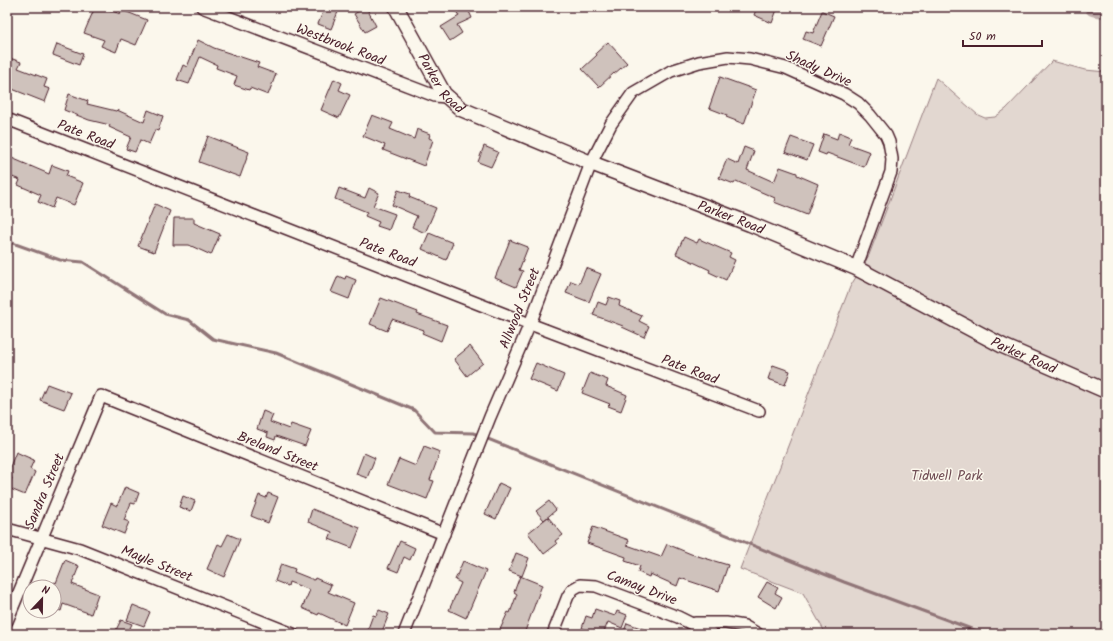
<svg xmlns="http://www.w3.org/2000/svg" width="1113" height="641" font-family="Kalam,sans-serif">
<style>
.green{fill:#e2d7d0;stroke:#967b7e}
.lines{fill:none;stroke-linecap:round;stroke-linejoin:round}
.stream{stroke:#907477;stroke-width:3}
.river{stroke:#bfadaa;stroke-width:19}
.building{fill:#cfc2bc;stroke:#4a1f2b}
.minor-casing{stroke:#4a1f2b;stroke-width:14}
.major-casing{stroke:#4a1f2b;stroke-width:17}
.minor{stroke:#fbf7ec;stroke-width:11}
.major{stroke:#fbf7ec;stroke-width:14}
.labels{text-anchor:middle;stroke-width:3;stroke-linejoin:round;paint-order:stroke}
.street-label{font-size:14px;fill:#4a1f2b;stroke:#fbf7ec}
.park-label{font-size:14px;fill:#704d54;stroke:#fbf7ec}
</style>
<rect width="100%" height="100%" fill="#fbf7ec"/>
<filter id="ink" filterUnits="userSpaceOnUse"><feTurbulence type="fractalNoise" baseFrequency=".025" numOctaves="2"/><feDisplacementMap in="SourceGraphic" scale="8" xChannelSelector="R" yChannelSelector="G"/><feConvolveMatrix kernelMatrix="1 2 1 2 8 2 1 2 1" color-interpolation-filters="sRGB"/></filter>
<g filter="url(#ink)">
<polygon class="green" points="1052,61 1085,70 1106,72 1106,634 826,634 803,593 740,569 850,287 869,255 936,78 978,115 985,118 995,117 1006,109"/>
<g class="lines">
<polyline class="stream" points="7,241 60,260 83,262 165,314 189,320 213,339 276,353 414,410 435,432 473,433 844,582 985,634"/>
<polyline class="river" points="1094,7 1106,9"/>
</g>
<g class="building">
<polygon points="95,7 103,7 120,14 122,10 147,20 136,45 121,39 116,52 101,46 104,40 84,33"/>
<polygon points="325,7 340,7 331,29 318,24"/>
<polygon points="366,7 376,26 365,32 354,14"/>
<polygon points="454,7 467,7 472,18 457,25 462,33 450,41 441,27 459,16"/>
<polygon points="757,7 778,7 772,23 754,15"/>
<polygon points="822,11 834,16 821,46 803,39 806,31 813,33"/>
<polygon points="198,40 214,48 259,63 257,67 276,74 268,95 250,88 249,90 234,85 237,76 216,68 217,65 200,57 189,84 177,80 183,65 187,67"/>
<polygon points="608,42 627,63 614,74 614,73 599,87 582,69 597,55 596,53"/>
<polygon points="57,44 83,54 79,65 53,55"/>
<polygon points="7,57 21,62 18,68 47,79 44,87 50,89 45,102 7,87"/>
<polygon points="720,77 756,90 744,124 726,117 727,115 709,108"/>
<polygon points="334,79 342,83 339,90 350,95 339,118 321,110"/>
<polygon points="69,94 88,101 87,104 116,111 117,110 144,122 148,110 163,116 158,131 155,130 149,144 140,140 135,152 126,149 131,137 109,127 110,125 89,120 64,110"/>
<polygon points="372,115 393,123 390,129 414,139 417,129 430,134 429,138 433,140 424,166 383,150 385,145 363,136"/>
<polygon points="839,132 851,137 848,144 870,152 864,167 827,153 826,155 818,152 824,134 837,139"/>
<polygon points="208,136 249,152 240,177 199,162"/>
<polygon points="791,137 813,145 807,160 785,152"/>
<polygon points="484,146 498,152 491,167 478,162"/>
<polygon points="744,147 754,151 747,170 774,182 780,167 797,173 797,175 818,184 807,215 774,202 775,198 736,181 734,184 719,178 727,159 738,164"/>
<polygon points="7,156 49,174 52,165 68,171 66,176 83,183 74,205 56,198 52,208 38,202 41,195 18,185 20,180 7,175"/>
<polygon points="339,188 365,198 369,188 379,193 373,206 395,214 389,230 377,226 379,222 365,216 367,212 335,199"/>
<polygon points="398,190 410,194 409,197 436,208 425,233 412,227 417,216 392,205"/>
<polygon points="155,204 170,211 154,252 138,246"/>
<polygon points="174,218 194,218 194,223 220,234 211,255 189,245 173,245"/>
<polygon points="429,233 453,243 446,260 422,249"/>
<polygon points="684,237 697,243 699,239 731,253 729,257 735,260 726,280 709,272 710,270 676,254"/>
<polygon points="510,240 528,247 519,270 523,271 516,287 495,278"/>
<polygon points="586,268 601,274 589,302 566,293 571,281 579,284"/>
<polygon points="338,276 345,279 346,276 356,280 349,299 331,292"/>
<polygon points="609,297 620,301 619,306 642,316 639,321 649,326 644,337 622,327 623,326 593,315 598,302 606,305"/>
<polygon points="381,298 418,312 417,314 447,325 441,341 422,333 424,330 392,319 387,331 370,324"/>
<polygon points="470,346 483,363 467,376 454,359"/>
<polygon points="536,363 564,375 558,391 529,379"/>
<polygon points="773,365 790,371 785,385 768,379"/>
<polygon points="590,373 608,380 606,386 627,395 621,411 608,406 610,404 582,393"/>
<polygon points="47,384 71,393 64,409 40,400"/>
<polygon points="263,411 273,415 270,422 289,429 291,424 311,431 305,446 276,436 275,440 267,437 268,433 257,429"/>
<polygon points="424,446 440,452 430,480 434,481 427,499 388,484 399,459 416,466"/>
<polygon points="16,452 34,460 30,469 35,472 25,495 8,488 12,478 7,476 7,474"/>
<polygon points="364,453 375,458 367,478 356,474"/>
<polygon points="499,483 510,488 496,519 485,514"/>
<polygon points="125,487 139,493 135,504 131,503 124,520 129,522 124,534 102,525 111,503 117,506"/>
<polygon points="268,493 278,497 268,523 251,516 259,495 266,498"/>
<polygon points="183,496 195,501 191,511 179,507"/>
<polygon points="549,501 556,510 544,520 536,511"/>
<polygon points="312,509 360,528 352,548 329,539 332,532 308,522"/>
<polygon points="548,517 563,535 555,541 557,544 544,554 528,533"/>
<polygon points="593,527 629,540 627,545 661,557 667,544 691,554 728,565 719,591 680,578 677,586 650,574 649,577 638,572 640,566 625,561 626,557 587,543"/>
<polygon points="228,534 240,539 224,577 207,569 218,544 222,546"/>
<polygon points="400,541 415,548 410,560 404,557 398,572 388,568"/>
<polygon points="516,553 529,558 522,576 509,571"/>
<polygon points="65,560 79,566 72,584 98,594 91,614 63,604 61,611 54,608 54,582 56,583"/>
<polygon points="463,561 486,571 466,618 449,610 461,583 455,580"/>
<polygon points="281,564 295,569 294,572 314,580 315,578 331,585 328,592 354,603 345,625 319,613 318,615 302,608 310,590 289,582 288,586 275,581"/>
<polygon points="520,576 542,585 524,634 518,631 517,634 498,634 508,612 510,613 517,594 514,592"/>
<polygon points="767,582 778,588 775,593 782,597 776,608 758,597"/>
<polygon points="133,605 150,612 144,626 127,620"/>
<polygon points="595,609 615,616 617,611 627,615 622,628 608,622 603,634 596,634 582,628 586,616 592,618"/>
<polygon points="379,610 389,614 381,634 366,634 373,615 376,616"/>
<polygon points="121,620 132,624 127,634 116,630"/>
<polygon points="627,623 654,633 654,634 623,634"/>
</g>
<g class="lines">
<g class="minor-casing">
<g id="minor">
<polyline points="202,7 435,96 446,97"/>
<polyline points="7,119 530,324 759,411"/>
<polyline points="7,529 80,549 293,634"/>
<polyline points="7,621 101,396 444,534"/>
<polyline points="695,623 726,623 744,626 758,634"/>
<polyline points="404,634 490,417 530,324 591,163 611,124 633,93 671,71 699,62 728,57 750,59 786,68 844,94 858,103 870,115 886,135 889,142 892,159 891,172 856,268"/>
<polyline points="553,634 568,596 573,589 580,585 596,586 678,617 712,634"/>
</g>
</g>
<g class="major-casing">
<g id="major">
<path id="s1" d="M 396,7 L 444,94 L 461,109 L 591,163 L 750,224 L 856,268 L 1003,346 L 1106,391"/>
</g>
</g>
<use href="#minor" class="minor"/>
<use href="#major" class="major"/>
</g>
</g>
<g class="labels">
<g class="street-label">
<text transform="translate(341 44) rotate(21)" y="5">Westbrook Road</text>
<text transform="translate(819 68) rotate(24)" y="5">Shady Drive</text>
<text dy="5" stroke="none"><textPath href="#s1" startOffset="89">Parker Road</textPath></text>
<text transform="translate(86 134) rotate(21)" y="5">Pate Road</text>
<text dy="5" stroke="none"><textPath href="#s1" startOffset="413">Parker Road</textPath></text>
<text transform="translate(388 252) rotate(21)" y="5">Pate Road</text>
<text transform="translate(519 308) rotate(-68)" y="5">Allwood Street</text>
<text dy="5" stroke="none"><textPath href="#s1" startOffset="737">Parker Road</textPath></text>
<text transform="translate(690 369) rotate(21)" y="5">Pate Road</text>
<text transform="translate(278 451) rotate(22)" y="5">Breland Street</text>
<text transform="translate(44 491) rotate(-67)" y="5">Sandra Street</text>
<text transform="translate(157 563) rotate(22)" y="5">Mayle Street</text>
<text transform="translate(642 587) rotate(21)" y="5">Camay Drive</text>
</g>
<g class="park-label">
<text x="947" y="480">Tidwell Park</text>
</g>
</g>
<rect width="1113" height="641" fill="none" stroke="#fbf7ec" stroke-width="24"/>
<rect x="12" y="12" width="1089" height="617" fill="none" stroke="#4a1f2b" stroke-width="1.5" filter="url(#ink)"/>
<g transform="translate(42 599) rotate(22)"><circle r="19" fill="#fbf7ec" stroke="#b4a19f"/>
<path d="M0-3L7 15L0 10L-7 15Z" fill="#4a1f2b"/>
<text y="-6" font-size="11" font-weight="bold" text-anchor="middle" fill="#4a1f2b">N</text>
</g>
<path d="M963 40v6h79v-6" fill="none" stroke="#4a1f2b" stroke-width="2"/>
<text x="969" y="40" font-size="12" fill="#4a1f2b" stroke="#fbf7ec" stroke-width="3" paint-order="stroke">50 m</text>
</svg>
